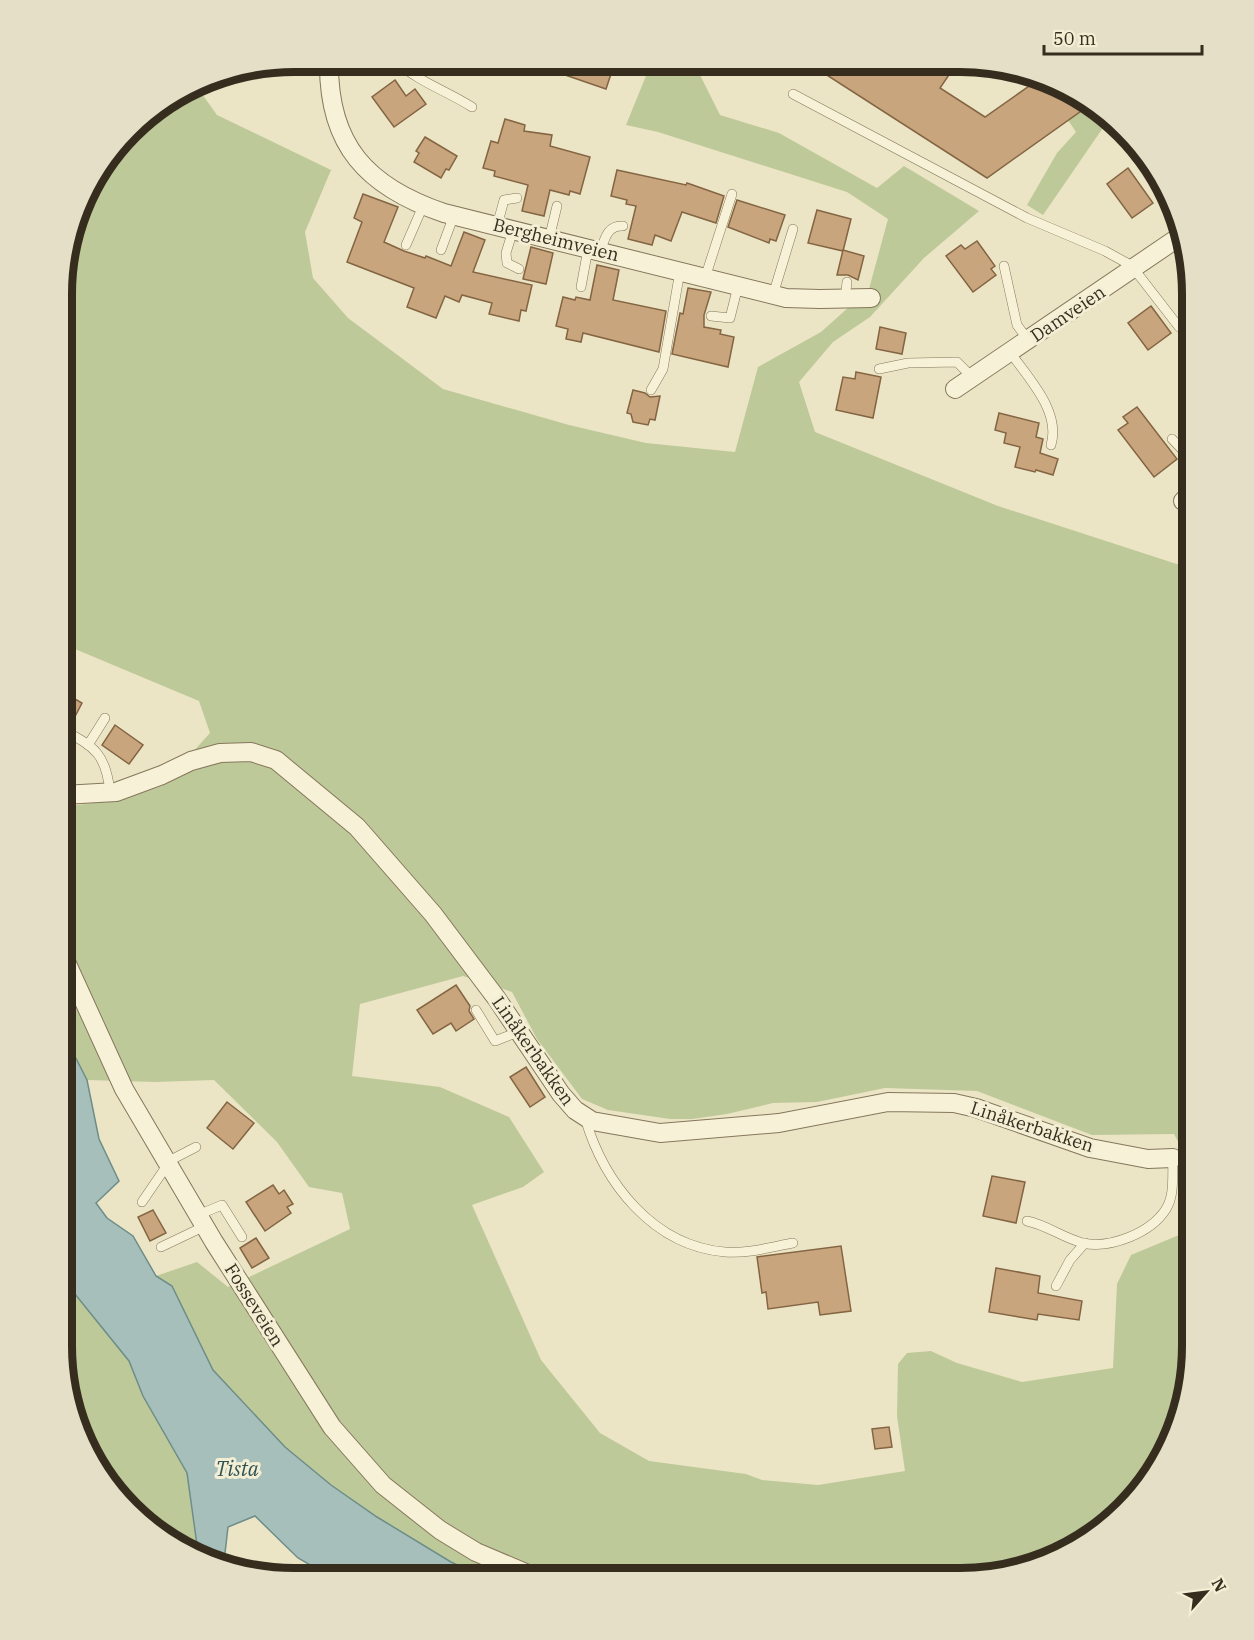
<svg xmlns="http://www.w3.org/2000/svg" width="1254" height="1640" font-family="'IBM Plex Serif',serif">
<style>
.green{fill:#bec999}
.water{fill:#a6bfbb;stroke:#6d8d89;stroke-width:1.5}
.building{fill:#c8a57d;stroke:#836543;stroke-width:1.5}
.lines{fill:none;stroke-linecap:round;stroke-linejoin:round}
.service-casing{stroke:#85775c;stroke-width:10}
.minor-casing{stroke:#85775c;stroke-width:20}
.service{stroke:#f7f1d7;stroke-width:9}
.minor{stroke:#f7f1d7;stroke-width:18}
.labels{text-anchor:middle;stroke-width:6;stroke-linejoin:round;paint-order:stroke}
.street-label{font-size:18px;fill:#362d1f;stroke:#f3eed4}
.water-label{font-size:20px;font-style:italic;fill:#2f5355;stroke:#f3eed4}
.rim{fill:none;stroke:#362d1f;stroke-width:8}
</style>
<rect width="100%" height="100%" fill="#ece5c5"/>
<g class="green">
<polygon points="649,63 694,63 720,115 779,133 877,188 904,166 979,211 924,258 870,317 833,342 799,382 815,432 998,506 1192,569 1192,1168 1174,1134 1092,1135 977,1091 885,1088 817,1102 773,1103 727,1114 692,1119 670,1119 608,1110 582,1099 537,1039 512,992 463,976 360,1004 352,1076 440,1087 509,1117 544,1172 523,1187 472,1205 541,1360 600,1433 649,1461 746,1474 762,1480 818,1485 905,1471 897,1416 898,1364 907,1353 931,1351 957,1363 1022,1382 1113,1368 1117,1284 1131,1255 1179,1235 1192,1214 1192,1362 1180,1421 1153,1475 1114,1521 1063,1554 960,1578 483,1577 451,1562 377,1517 331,1485 285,1447 213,1370 172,1286 156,1276 197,1262 228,1287 350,1229 342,1193 309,1187 277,1142 214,1080 155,1082 87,1080 62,1031 63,807 122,799 162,786 210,733 199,701 63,644 64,263 92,178 141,119 197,87 217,115 331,170 305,232 313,278 348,318 443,389 569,425 646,443 735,452 758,367 821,332 869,289 888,219 847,192 658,132 626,125 650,66"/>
<polygon points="1091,104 1101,109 1109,119 1043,215 1027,205 1057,153 1076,132 1068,120"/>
<polygon points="62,1278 129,1361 143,1396 187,1473 198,1552 165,1539 119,1500 86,1449 62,1346"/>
</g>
<polygon class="water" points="62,1031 87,1080 99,1139 119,1181 96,1203 107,1218 133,1236 156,1276 172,1286 213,1370 285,1447 331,1485 377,1517 451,1562 483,1577 331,1577 298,1558 255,1516 228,1527 224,1562 198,1552 187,1473 143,1396 129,1361 62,1278"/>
<g class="building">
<polygon points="537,62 615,62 606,89 536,65"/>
<polygon points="808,63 957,63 940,88 985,117 1042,77 1049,79 1091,104 987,178"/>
<polygon points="395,80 406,96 415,89 426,104 394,127 372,97"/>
<polygon points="505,119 525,125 524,131 552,135 550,146 590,157 580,194 570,191 569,195 550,190 544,216 522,211 528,185 494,176 495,171 483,168 491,141 498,143"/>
<polygon points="425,137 457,156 449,170 446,169 441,178 414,162 419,153 416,151"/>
<polygon points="1128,168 1153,203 1132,218 1107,184"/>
<polygon points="617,170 686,185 687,183 724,196 716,223 682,212 671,241 655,235 652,245 628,239 636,206 626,204 627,200 611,196"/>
<polygon points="363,194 398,207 384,242 404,251 425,258 426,256 451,266 464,232 485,240 473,272 532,285 526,311 521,310 519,321 489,314 492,303 462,295 459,302 445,296 436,318 407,307 414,288 347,262 362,222 354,218"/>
<polygon points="737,200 785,215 776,241 770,239 769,243 728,227"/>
<polygon points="817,210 851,219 843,251 808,243"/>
<polygon points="977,241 995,266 991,269 996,275 973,292 946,256 961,245 965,249"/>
<polygon points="531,247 553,253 546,284 523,279"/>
<polygon points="843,250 864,256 858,280 848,275 837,275"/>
<polygon points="597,265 619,270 613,300 666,311 659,352 583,333 581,342 566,339 568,329 556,326 563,297 575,300 576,297 590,300"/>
<polygon points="688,288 711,292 704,315 704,327 721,330 720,334 734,337 728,367 672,354 680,313 683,314"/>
<polygon points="1151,306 1171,333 1148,350 1128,323"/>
<polygon points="880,327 906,333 902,354 876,349"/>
<polygon points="856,372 881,377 873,418 836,410 843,377 855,379"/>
<polygon points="633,390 645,393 650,397 660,396 655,420 650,419 648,425 633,422 631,414 627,413"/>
<polygon points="1137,407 1177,459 1154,477 1118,430 1128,423 1123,417"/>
<polygon points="999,413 1039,423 1036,437 1043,439 1040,453 1058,459 1053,475 1036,470 1035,472 1015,467 1020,447 1004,443 1006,433 995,430"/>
<polygon points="63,692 82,703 70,726 63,723"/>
<polygon points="115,725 143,745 129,764 102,745"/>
<polygon points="456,985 470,1006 469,1011 474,1019 456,1031 451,1023 433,1034 417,1010"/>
<polygon points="526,1067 545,1097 530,1107 510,1077"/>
<polygon points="227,1102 254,1123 233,1149 207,1128"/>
<polygon points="992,1176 1025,1182 1016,1223 983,1216"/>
<polygon points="273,1185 279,1194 284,1190 293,1204 287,1207 291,1213 265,1231 246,1202"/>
<polygon points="153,1210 166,1233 150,1241 138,1217"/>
<polygon points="256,1238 269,1258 252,1268 240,1248"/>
<polygon points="841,1246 851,1311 820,1315 818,1302 768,1309 766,1292 762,1293 757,1257"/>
<polygon points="996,1268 1040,1276 1038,1293 1082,1301 1079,1320 1038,1314 1037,1320 989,1312"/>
<polygon points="889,1427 892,1447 875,1449 872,1429"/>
</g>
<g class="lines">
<g class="service-casing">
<g id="service">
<path d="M 397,62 C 419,82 447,91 472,107"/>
<polyline points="793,94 1027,218 1105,251 1136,268"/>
<polyline points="1133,153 1170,199"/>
<polyline points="497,226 504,200 517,198"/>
<polyline points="513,230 506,253 507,263 519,269"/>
<polyline points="549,239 557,206"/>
<polyline points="406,245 423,206"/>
<polyline points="441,250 454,215"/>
<path d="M 600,252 C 605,239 607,225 623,226"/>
<polyline points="1004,266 1017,325 1028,340"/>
<polyline points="1134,269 1179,327"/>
<polyline points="705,278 732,194"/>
<polyline points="581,287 588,249"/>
<polyline points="773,295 793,229"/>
<polyline points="845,299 847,282"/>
<polyline points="711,316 730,318 738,286"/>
<path d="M 1010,352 C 1028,378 1061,411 1051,445"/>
<polyline points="879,369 908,363 957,362 972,377"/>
<polyline points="651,390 663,369 680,271"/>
<polyline points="1172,439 1192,460"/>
<path d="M 63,730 C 95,747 106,754 110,792"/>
<polyline points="88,745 105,718"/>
<polyline points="476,1010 495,1041 518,1032"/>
<path d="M 585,1118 C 604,1183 653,1246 725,1252 C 747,1254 771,1247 793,1243"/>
<polyline points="167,1162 196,1147"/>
<polyline points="142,1202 168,1164"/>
<polyline points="198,1215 222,1205 242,1237"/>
<path d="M 1027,1221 C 1047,1225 1063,1238 1083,1243 C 1110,1249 1151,1233 1166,1209 C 1175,1195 1172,1175 1173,1158"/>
<polyline points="161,1247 205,1226"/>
<polyline points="1056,1286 1070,1260 1085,1243"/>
</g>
</g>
<g class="minor-casing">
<g id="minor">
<path d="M 329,62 C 328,145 367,187 444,213 L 786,298 L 820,299 L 871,298"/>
<polyline points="955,389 1179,237"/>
<polyline points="1183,501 1192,493"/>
<polyline points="63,795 116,792 162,775 191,761 220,753 251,752 276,760 357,827 433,914 497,999 561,1094 575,1110 592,1121 660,1133 779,1123 888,1102 954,1103 976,1108 1090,1148 1148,1159 1173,1158"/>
<polyline points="62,953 124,1089 214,1242 332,1427 383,1485 440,1530 476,1552 535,1577"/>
</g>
</g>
<use href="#service" class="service"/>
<use href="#minor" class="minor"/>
</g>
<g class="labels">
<g class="street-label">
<text transform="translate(556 240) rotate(14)" y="6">Bergheimveien</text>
<text transform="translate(1068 314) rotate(-34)" y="6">Damveien</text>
<text transform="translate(533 1051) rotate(55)" y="6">Linåkerbakken</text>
<text transform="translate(1032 1127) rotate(18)" y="6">Linåkerbakken</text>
<text transform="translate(254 1305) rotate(58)" y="6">Fosseveien</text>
</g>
<g class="water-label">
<text x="237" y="1476">Tista</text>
</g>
</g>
<path d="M0 0H1254V1640H0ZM294 72H960A222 222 0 0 1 1182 294V1346A222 222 0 0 1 960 1568H294A222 222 0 0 1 72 1346V294A222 222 0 0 1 294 72Z" fill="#e4dfc6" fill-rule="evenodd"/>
<path class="rim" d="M294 72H960A222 222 0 0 1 1182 294V1346A222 222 0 0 1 960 1568H294A222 222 0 0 1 72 1346V294A222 222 0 0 1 294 72Z"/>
<g transform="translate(1206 1592) rotate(62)" stroke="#f3eed4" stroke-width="4.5" paint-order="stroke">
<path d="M0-4.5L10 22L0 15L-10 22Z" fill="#362d1f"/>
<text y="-9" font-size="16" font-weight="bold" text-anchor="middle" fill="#362d1f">N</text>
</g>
<path d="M1044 45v9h158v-9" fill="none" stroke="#362d1f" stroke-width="3"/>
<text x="1053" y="45" font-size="18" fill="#362d1f" stroke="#f3eed4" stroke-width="4.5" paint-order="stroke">50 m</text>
</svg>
